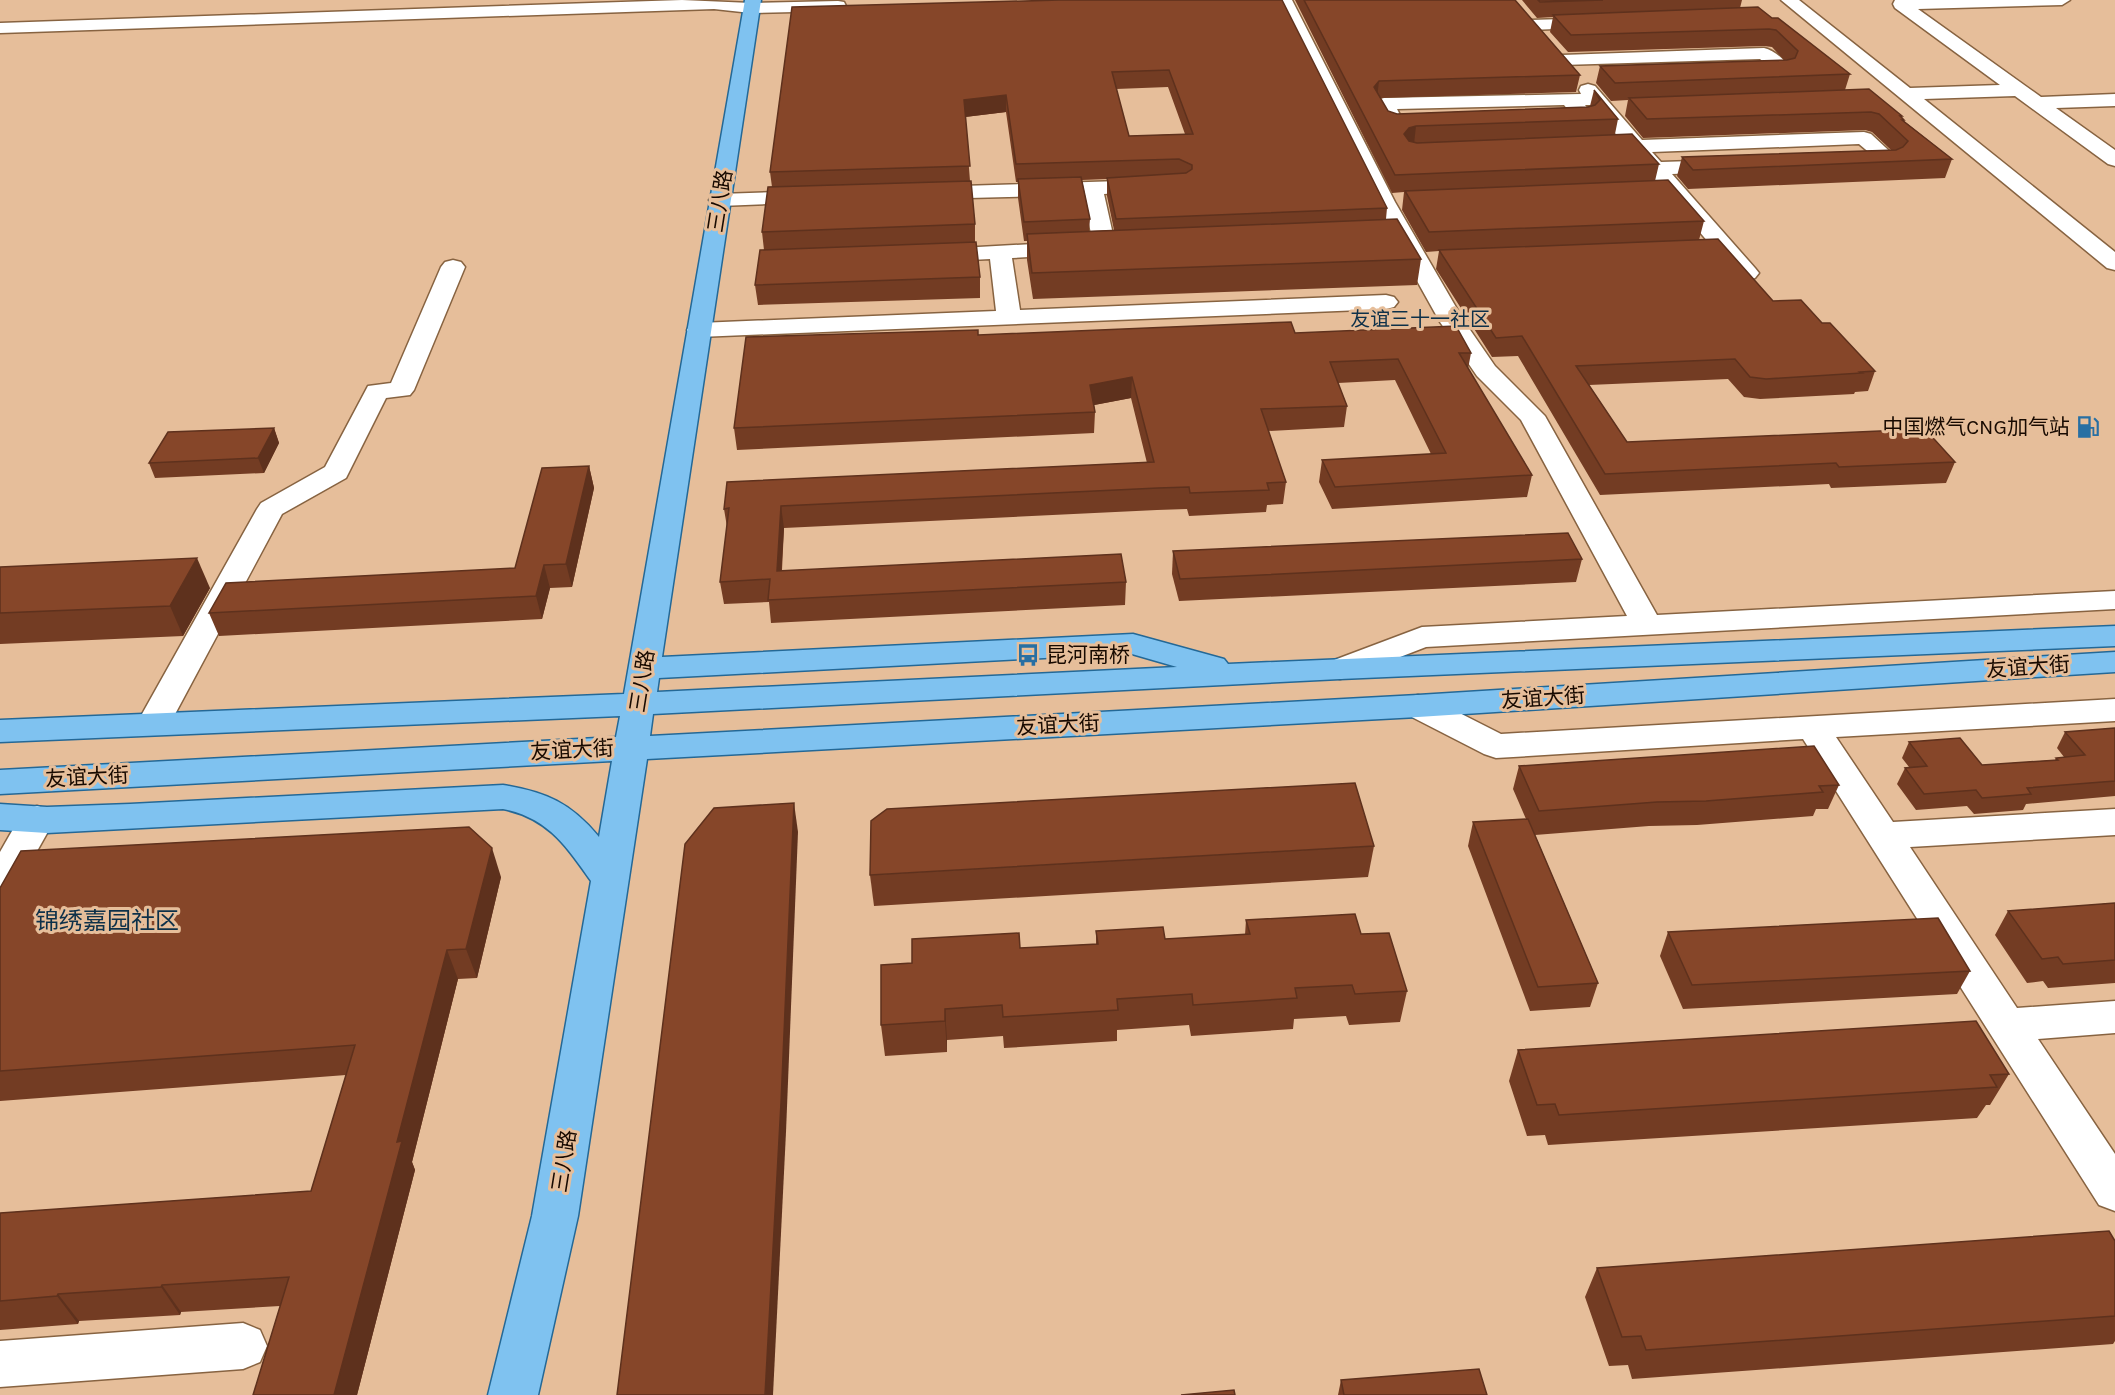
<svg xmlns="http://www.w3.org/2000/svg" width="2115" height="1395" font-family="Karla,'Noto Sans SC',sans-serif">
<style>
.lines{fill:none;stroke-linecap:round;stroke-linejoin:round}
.minor-casing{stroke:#876341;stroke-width:3}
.major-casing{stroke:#246896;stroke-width:3}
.minor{fill:#fff;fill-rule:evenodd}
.major{fill:#7fc2f0;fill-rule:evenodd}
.wall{fill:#733c23;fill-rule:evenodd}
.shaded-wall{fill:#5e311d}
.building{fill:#864629;stroke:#5e311d;stroke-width:1.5;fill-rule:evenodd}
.labels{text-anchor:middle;stroke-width:6;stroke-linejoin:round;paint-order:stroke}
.far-quarter-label{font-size:20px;fill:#0d3049;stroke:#e6be9a}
.street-label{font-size:21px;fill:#180a01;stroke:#e6be9a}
.poi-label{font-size:21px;fill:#180a01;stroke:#e6be9a;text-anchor:end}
.quarter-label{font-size:24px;fill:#0d3049;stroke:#e6be9a}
</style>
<rect width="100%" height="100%" fill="#e6be9a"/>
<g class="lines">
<g class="minor-casing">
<g id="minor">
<polygon points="682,0 751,3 838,1 844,2 846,6 844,10 838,11 751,13 714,9 0,33 0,23"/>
<polygon points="1276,0 1292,0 1395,202 1464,321 1495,366 1545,416 1657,615 2115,591 2115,609 1426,647 1351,676 1340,679 1329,676 1324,669 1329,662 1422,627 1627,616 1521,420 1477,376 1440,322 1373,202"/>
<polygon points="1781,0 1799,0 1910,88 2000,85 1895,8 1893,4 1895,0 2070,0 2062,5 1918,9 2041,97 2115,94 2115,106 2056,108 2115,150 2115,166 2108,164 2015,96 1924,99 2115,252 2115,270 2107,268"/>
<polygon points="1596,18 1602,19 1605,23 1602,27 1531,30 1525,29 1522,25 1525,21 1531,20"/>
<path d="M 1764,48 C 1774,50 1785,60 1791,69 L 1789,73 L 1745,74 L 1743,70 L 1745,66 L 1766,64 L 1760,59 L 1562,65 L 1556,64 L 1553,60 L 1556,56 L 1562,55 Z"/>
<path d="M 1588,84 L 1595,86 L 1642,140 L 1864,132 L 1871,134 L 1899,160 L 1896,164 L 1860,167 L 1853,165 L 1850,161 L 1853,157 L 1871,154 L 1859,144 L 1652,152 L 1661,162 L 1724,160 L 1731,162 L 1734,166 L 1731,170 L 1724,172 L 1672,174 L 1755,268 L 1759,273 L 1755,278 L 1747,280 L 1739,278 L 1591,105 L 1585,105 L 1594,116 L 1591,120 L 1550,123 L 1543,121 L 1540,117 L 1543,113 L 1569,111 L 1564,105 L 1397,109 L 1401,117 L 1425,118 L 1428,122 L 1425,126 C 1413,129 1400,130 1388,127 L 1374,104 L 1377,100 L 1384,98 L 1581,94 L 1579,90 L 1581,86 Z"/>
<polygon points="1153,180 1160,182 1164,186 1160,190 1104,194 1116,248 1113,253 1105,255 1097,253 1094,248 1083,195 929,199 921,198 918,193 921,188 929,187"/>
<polygon points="811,191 819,192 822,197 819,202 720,206 712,205 709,200 712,195 720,194"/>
<polygon points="1070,242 1078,244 1081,249 1078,254 1012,258 1020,310 1386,295 1394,297 1398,302 1394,307 1386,309 699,337 690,335 687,330 690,325 699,323 996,311 990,259 933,262 925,260 922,255 925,250"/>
<polygon points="453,260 461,262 465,267 414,390 410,395 386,398 346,478 282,514 166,731 154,734 142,731 137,723 257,509 261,503 325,467 368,386 391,383 441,267 445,262"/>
<polygon points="1418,695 1430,698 1501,734 2115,699 2115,721 1836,737 1893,822 2115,809 2115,835 1910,847 2017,1008 2115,1001 2115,1033 2038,1039 2115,1154 2115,1211 2099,1205 1803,739 1496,758 1484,754 1406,714 1401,706 1406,698"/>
<polygon points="37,806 50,810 55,819 13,894 0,898 0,852 24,810"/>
<polygon points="243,1323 260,1330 267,1346 260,1362 243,1369 0,1387 0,1341"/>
</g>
</g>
<g class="major-casing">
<path id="major" d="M 745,0 L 761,0 L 662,657 L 1133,634 L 1224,659 L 1228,664 L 2115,626 L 2115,646 L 1340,679 L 653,714 L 650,736 L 1418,695 L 2115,652 L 2115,672 L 1418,717 L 647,759 L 578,1216 L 538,1395 L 488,1395 L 532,1216 L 591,881 C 566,846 548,818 503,809 L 47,833 L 0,830 L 0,804 L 47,807 L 130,804 L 503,785 C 546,792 571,803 599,837 L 612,761 L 0,794 L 0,770 L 616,737 L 620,716 L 0,742 L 0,720 L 624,694 ZM 1120,654 L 1132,654 L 1177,667 L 657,692 L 659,678 Z"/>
</g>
<use href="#minor" class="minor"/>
<use href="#major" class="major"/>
</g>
<g class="wall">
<path d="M 1061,0 L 1387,208 L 1386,219 L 1421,259 L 1417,285 L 1033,299 L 1027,260 L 1027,241 L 1024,241 L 1018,198 L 1018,182 L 1016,182 L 1006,112 L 965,117 L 970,181 L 975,224 L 975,242 L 980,277 L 980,298 L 758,305 L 755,285 L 764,250 L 762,232 L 772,187 L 770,172 ZM 1168,87 L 1185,134 L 1129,136 L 1116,89 ZM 1107,179 L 1107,196 L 1114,230 L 1089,231 L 1090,219 L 1082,180 Z"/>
<polygon points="1295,0 1515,0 1580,75 1576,92 1380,98 1388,111 1397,114 1588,107 1590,106 1594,90 1618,119 1615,134 1659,164 1655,181 1704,221 1699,240 1773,301 1822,323 1875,371 1868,391 1855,392 1854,394 1760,399 1744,397 1728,379 1589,385 1627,442 1955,462 1946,483 1831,488 1829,484 1600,495 1518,356 1492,357 1436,269 1439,251 1426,252 1402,210 1404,192 1392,193"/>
<polygon points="1522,0 1742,0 1740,8 1772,18 1850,74 1845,90 1902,116 1902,117 1904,120 1904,121 1952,159 1945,178 1688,189 1677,176 1682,157 1891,150 1872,132 1865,130 1643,138 1625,116 1628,100 1611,101 1596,83 1600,66 1784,60 1772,47 1764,46 1568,52 1550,32 1553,17 1537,18"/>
<polygon points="1295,333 1471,353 1468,369 1532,475 1527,497 1332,509 1319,482 1322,460 1431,454 1395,380 1338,383 1347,406 1344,427 1268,431 1286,482 1283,504 1267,505 1266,512 1189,516 1187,509 1157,510 784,528 782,570 1126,582 1125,605 771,623 769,602 724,604 720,582 727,527 724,509 1147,463 1131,398 1094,405 1095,412 1094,433 737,450 734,428 978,335"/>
<polygon points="274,428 279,443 264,473 155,478 149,463"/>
<polygon points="589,466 594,488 572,587 550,588 542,619 219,636 209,613 515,568"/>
<polygon points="1173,551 1582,559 1576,582 1179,601 1172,574"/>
<polygon points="0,567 210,588 183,636 0,644"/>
<polygon points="2115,728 2115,796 2026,804 2023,810 1974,814 1967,806 1916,810 1897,784 1905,768 1909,767 1902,758 1909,742 1982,765 2055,760 2056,758 2064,757 2057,748 2065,732"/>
<polygon points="1519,766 1839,785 1828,809 1816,809 1813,816 1697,825 1649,826 1535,835 1598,983 1590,1007 1530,1011 1468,846 1473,822 1526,819 1513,789"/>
<polygon points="1374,846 1368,877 874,906 870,875"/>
<polygon points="501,877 477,978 458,979 412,1162 415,1170 357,1395 253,1395 280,1306 181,1312 180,1315 79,1321 78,1324 0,1330 0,1213 311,1191 346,1075 0,1101 0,888"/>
<polygon points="2115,903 2115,983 2048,988 2043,981 2027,983 1995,935 2008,911"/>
<polygon points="1246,920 1361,934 1407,991 1400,1022 1349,1025 1346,1016 1294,1019 1293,1029 1191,1036 1189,1025 1117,1030 1117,1041 1004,1048 1003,1036 947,1040 947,1052 885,1056 881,1025 912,963 1020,948 1096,944 1096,931 1165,939 1245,935"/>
<polygon points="1668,932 1970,971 1957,994 1683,1009 1660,956"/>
<polygon points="1518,1050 2009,1074 1990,1105 1986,1105 1977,1118 1548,1145 1545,1135 1527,1136 1509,1081"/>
<polygon points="2115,1241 2115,1341 2113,1344 1632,1379 1628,1365 1609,1366 1585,1297 1597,1268"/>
<polygon points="1341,1380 1487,1395 1338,1395"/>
</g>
<g class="shaded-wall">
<polygon points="1379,81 1377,98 1374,87"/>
<polygon points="1006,95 1006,112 965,117 964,100"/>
<polygon points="1416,126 1414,144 1406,146 1404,134 1409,128"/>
<polygon points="1132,377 1131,398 1089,406 1090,385"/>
<polygon points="274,428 279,443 264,473 258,458"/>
<polygon points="589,466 594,488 572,587 566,564"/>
<polygon points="781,506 784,528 780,593 777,571"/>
<polygon points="197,558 210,588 183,636 170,606"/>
<polygon points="544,565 550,588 542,619 536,596"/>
<polygon points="794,803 798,832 786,1132 773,1395 765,1395"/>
<polygon points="492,848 501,877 477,978 466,949"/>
<polygon points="447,950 458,979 412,1162 415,1170 357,1395 334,1395 397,1142"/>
<polygon points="945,1009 947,1040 947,1052 945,1021"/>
<polygon points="162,1285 181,1312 180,1315 161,1287"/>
<polygon points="58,1294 79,1321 78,1324 57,1296"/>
</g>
<g class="building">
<path d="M 1061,0 L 1282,0 L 1387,208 L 1116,219 L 1107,178 L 1186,173 L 1192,169 L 1192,165 L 1179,159 L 1016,164 L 1006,95 L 964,100 L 970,166 L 770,172 L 792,7 ZM 1169,70 L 1193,134 L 1129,136 L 1112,72 Z"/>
<polygon points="1304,0 1515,0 1580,75 1379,81 1374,87 1388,111 1397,114 1588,107 1595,105 1600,100 1594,90 1618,119 1416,126 1409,128 1404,134 1409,141 1417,143 1632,134 1659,164 1395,175"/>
<polygon points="1538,0 1603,0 1540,2"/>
<polygon points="1758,7 1772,18 1778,18 1850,74 1615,83 1600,66 1787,60 1795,58 1798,51 1776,30 1769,29 1571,35 1553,15"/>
<polygon points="1869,89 1902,116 1900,116 1904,120 1902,120 1952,159 1693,170 1682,157 1896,150 1903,147 1908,141 1879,114 1871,112 1647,119 1629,98"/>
<polygon points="1081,177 1090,219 1024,222 1018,179"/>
<polygon points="1668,180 1704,221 1429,232 1405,191"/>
<polygon points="971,181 975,224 762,232 768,187"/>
<polygon points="1397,219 1421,259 1032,273 1027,234"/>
<polygon points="1718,239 1773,301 1801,300 1822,323 1830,323 1875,371 1860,372 1862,373 1766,379 1750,377 1735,359 1576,366 1627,442 1925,429 1955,462 1839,467 1836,463 1605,474 1522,336 1496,338 1439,250"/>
<polygon points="976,242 980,277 755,285 760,250"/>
<polygon points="1291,322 1295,333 1456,326 1471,353 1459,353 1532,475 1335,487 1322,460 1446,453 1398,359 1330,362 1347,406 1261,409 1286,482 1267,483 1269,490 1190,493 1189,487 1158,488 781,506 777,571 1121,554 1126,582 768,600 770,579 720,582 729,508 724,509 727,482 1154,462 1132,377 1090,385 1095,412 734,428 746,337 978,330 978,335"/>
<polygon points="274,428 258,458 149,463 168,432"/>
<polygon points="589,466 566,564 544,565 536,596 209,613 226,583 515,568 542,468"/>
<polygon points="1568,533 1582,559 1180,579 1173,551"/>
<polygon points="197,558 170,606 0,613 0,567"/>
<polygon points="2115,728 2115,781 2027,788 2031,794 1982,798 1976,790 1924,794 1905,768 1927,766 1909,742 1960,738 1982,765 2058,760 2056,758 2085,755 2065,732"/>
<polygon points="1814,746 1839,785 1819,786 1823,792 1706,801 1657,802 1539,811 1519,766"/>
<polygon points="1355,783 1374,846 870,875 871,821 887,809"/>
<polygon points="794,803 781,1103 765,1395 617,1395 685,844 714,808"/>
<polygon points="1528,819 1598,983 1538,987 1473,822"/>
<polygon points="469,827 492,848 466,949 447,950 397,1142 402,1141 334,1395 253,1395 289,1277 162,1285 161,1287 58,1294 57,1296 0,1301 0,1213 311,1191 355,1045 0,1071 0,888 21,851"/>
<polygon points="2115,903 2115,960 2063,964 2058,957 2042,959 2008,911"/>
<polygon points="1355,914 1361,934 1389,933 1407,991 1355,994 1352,985 1295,988 1297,998 1193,1005 1192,994 1117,999 1118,1010 1003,1017 1002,1005 945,1009 945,1021 881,1025 881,965 912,963 912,939 1019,933 1020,948 1098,944 1096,931 1163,927 1165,939 1250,934 1246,920"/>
<polygon points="1938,918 1970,971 1692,985 1668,932"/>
<polygon points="1976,1021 2009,1074 1990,1075 1997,1087 1559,1115 1555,1104 1537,1105 1518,1050"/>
<polygon points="2109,1231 2115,1241 2115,1316 1646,1350 1641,1336 1622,1337 1597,1268"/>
<polygon points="1479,1369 1487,1395 1344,1395 1341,1380"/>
<polygon points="1234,1390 1235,1395 1181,1395"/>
</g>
<defs>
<g id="fuel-bare" transform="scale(1.8)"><path d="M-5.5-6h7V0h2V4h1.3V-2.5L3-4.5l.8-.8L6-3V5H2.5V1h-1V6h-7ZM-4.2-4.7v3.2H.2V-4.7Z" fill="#276fa3" stroke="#e6be9a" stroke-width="2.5" paint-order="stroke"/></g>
<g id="bus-bare" transform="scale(1.8)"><path d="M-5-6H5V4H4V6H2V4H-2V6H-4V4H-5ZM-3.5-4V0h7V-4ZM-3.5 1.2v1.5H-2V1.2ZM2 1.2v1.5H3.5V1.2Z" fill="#276fa3" stroke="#e6be9a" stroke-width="2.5" paint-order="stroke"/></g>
</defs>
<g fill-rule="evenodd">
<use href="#fuel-bare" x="2088" y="427"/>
<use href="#bus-bare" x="1028" y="655"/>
</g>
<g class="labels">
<g class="far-quarter-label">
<text x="1420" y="326">友谊三十一社区</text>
</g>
<g class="street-label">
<text transform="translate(720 201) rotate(-81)" y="7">三八路</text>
<text transform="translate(2028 667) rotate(-4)" y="7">友谊大街</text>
<text transform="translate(642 681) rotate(-81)" y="7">三八路</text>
<text transform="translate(1543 698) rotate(-4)" y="7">友谊大街</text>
<text transform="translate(1058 725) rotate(-3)" y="7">友谊大街</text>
<text transform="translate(572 750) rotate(-3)" y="7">友谊大街</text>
<text transform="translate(87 777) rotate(-3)" y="7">友谊大街</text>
<text transform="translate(564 1161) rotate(-81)" y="7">三八路</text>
</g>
<g class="poi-label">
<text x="2070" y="434">中国燃气CNG加气站</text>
<text x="1046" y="662" text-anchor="start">昆河南桥</text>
</g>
<g class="quarter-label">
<text x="107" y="929">锦绣嘉园社区</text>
</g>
</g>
</svg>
